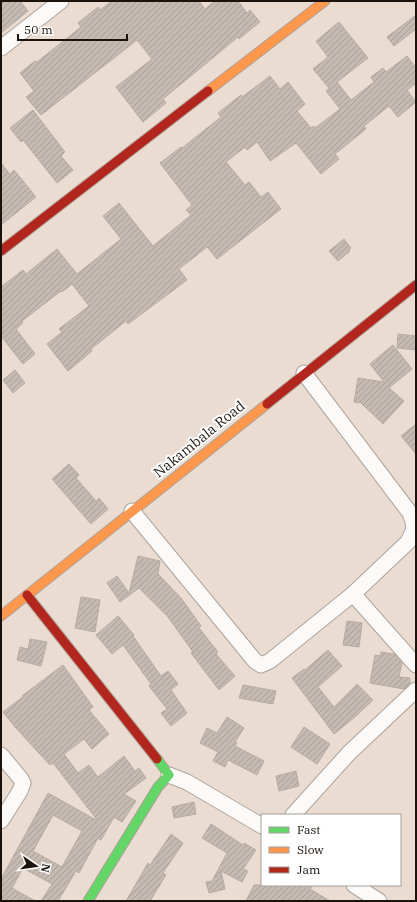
<svg xmlns="http://www.w3.org/2000/svg" width="417" height="902" font-family="'IBM Plex Serif',serif">
<style>
.building{fill:url(#building-hatch);stroke:#b6aca2;fill-rule:evenodd}
.lines{fill:none;stroke-linecap:round;stroke-linejoin:round}
.street-casing{stroke:#aea39a;stroke-width:17}
.fast-casing{stroke:#aea39a;stroke-width:11}
.slow-casing{stroke:#aea39a;stroke-width:11}
.jam-casing{stroke:#aea39a;stroke-width:11}
.street{stroke:#fcfaf8;stroke-width:15}
.fast{stroke:#63d668;stroke-width:9}
.slow{stroke:#ff974d;stroke-width:9}
.jam{stroke:#b3261e;stroke-width:9}
.labels{text-anchor:middle;stroke-width:4;stroke-linejoin:round;paint-order:stroke}
.street-label{font-size:14px;fill:#1b120b;stroke:#fff}
</style>
<defs>
<pattern id="building-hatch" width="6" height="6" patternUnits="userSpaceOnUse"><rect width="6" height="6" fill="#c5bab1"/><path d="M-1 1l2-2M0 6l6-6M5 7l2-2" fill="none" stroke="#a99f97"/></pattern>
</defs>
<rect width="100%" height="100%" fill="#eadcd0"/>
<g class="building">
<polygon points="1,1 20,1 28,11 1,33"/>
<polygon points="112,1 199,1 205,9 215,1 238,1 247,13 250,10 260,22 239,39 238,37 163,99 166,103 143,122 116,87 152,59 137,40 41,115 26,97 34,91 20,73 35,61 37,62 81,27 78,23 98,7 100,10"/>
<polygon points="416,15 416,29 394,46 387,37"/>
<polygon points="339,22 368,58 337,82 351,100 374,82 371,77 383,68 386,72 407,56 416,68 416,83 407,90 416,102 398,117 389,106 364,126 366,129 335,154 339,159 321,174 296,143 270,161 257,142 247,150 245,147 226,162 245,185 249,182 261,197 268,192 281,209 217,259 207,247 179,269 187,280 128,324 126,321 91,349 92,351 68,371 47,344 62,332 59,329 89,306 72,284 62,292 61,291 22,321 23,323 16,329 35,354 23,364 1,336 1,287 23,270 26,274 57,249 77,274 121,239 103,216 119,203 153,246 191,215 186,210 192,205 160,163 181,147 182,148 221,117 218,113 241,95 242,97 270,76 280,89 288,82 305,104 297,111 311,128 314,126 315,128 340,109 326,91 329,88 313,69 328,57 316,41"/>
<polygon points="33,110 65,152 61,156 73,170 57,183 23,140 21,142 10,128"/>
<polygon points="1,163 10,174 14,170 36,197 1,225"/>
<polygon points="344,239 351,248 349,250 350,251 338,261 329,251"/>
<polygon points="398,334 416,336 416,350 397,348"/>
<polygon points="393,345 412,369 389,388 404,401 383,424 361,403 354,402 358,378 384,382 370,364"/>
<polygon points="15,370 25,383 13,393 3,380"/>
<polygon points="416,424 416,454 401,436"/>
<polygon points="69,464 79,475 76,478 96,501 99,498 108,509 91,524 52,479"/>
<polygon points="138,556 160,561 158,574 181,598 201,626 199,628 218,652 216,654 235,676 219,690 191,653 193,652 168,617 139,588 120,602 107,583 117,576 129,593"/>
<polygon points="81,597 100,600 95,632 75,628"/>
<polygon points="118,616 134,635 133,636 161,676 168,671 178,684 171,690 187,713 171,726 161,713 167,709 149,686 151,684 123,645 112,654 96,635"/>
<polygon points="347,621 362,623 359,647 343,645"/>
<polygon points="30,639 47,642 41,666 17,660 20,647 28,649"/>
<polygon points="328,650 342,666 318,687 334,707 357,684 373,700 356,716 334,734 292,678 304,669 305,670"/>
<polygon points="381,652 394,654 402,663 399,677 410,678 410,683 404,689 370,683 375,655 380,656"/>
<path d="M 63,665 L 93,707 L 89,710 L 109,734 L 92,749 L 84,739 L 64,754 L 78,773 L 89,765 L 98,777 L 124,756 L 135,771 L 139,768 L 146,778 L 124,794 L 136,801 L 122,822 L 114,817 L 101,840 L 98,838 L 79,873 L 76,871 L 58,901 L 41,901 L 52,884 L 23,868 L 12,888 L 35,901 L 1,901 L 1,879 L 48,793 L 98,821 L 53,763 L 50,765 L 15,727 L 3,712 L 24,696 L 22,696 ZM 53,815 L 82,831 L 62,867 L 33,851 Z"/>
<polygon points="243,685 276,691 273,704 239,698"/>
<polygon points="227,717 244,728 235,742 237,743 235,746 264,761 257,775 228,760 225,767 213,761 218,752 200,743 207,728 217,733"/>
<polygon points="304,727 330,744 317,764 291,747"/>
<polygon points="296,771 299,786 279,791 276,776"/>
<polygon points="194,802 196,814 174,818 172,807"/>
<polygon points="211,824 243,845 244,843 256,850 243,869 248,871 242,882 221,871 225,889 209,893 206,882 212,881 227,853 202,838"/>
<polygon points="171,834 183,843 163,873 166,875 150,901 126,901 148,863 150,865"/>
<polygon points="254,885 313,885 310,889 330,901 246,901"/>
</g>
<g class="lines">
<g class="street-casing">
<g id="street">
<polyline points="1,48 61,1"/>
<polyline points="304,373 410,513 413,521 414,529 408,542 353,594 416,665"/>
<polyline points="132,511 255,661 261,665 270,661 353,594"/>
<polyline points="1,755 21,779 23,783 20,791 1,821"/>
<polyline points="169,775 187,782 262,826"/>
<polyline points="293,815 349,753 416,690"/>
<polyline points="354,885 379,901"/>
</g>
</g>
<g class="fast-casing">
<polyline id="fast" points="88,901 158,787 169,775 157,759"/>
</g>
<g class="slow-casing">
<g id="slow">
<polyline points="208,91 325,1"/>
<polyline points="1,616 267,404"/>
</g>
</g>
<g class="jam-casing">
<g id="jam">
<polyline points="1,251 208,91"/>
<polyline points="267,404 416,285"/>
<polyline points="27,595 157,759"/>
</g>
</g>
<use href="#street" class="street"/>
<use href="#fast" class="fast"/>
<use href="#slow" class="slow"/>
<use href="#jam" class="jam"/>
</g>
<g class="labels">
<g class="street-label">
<text transform="translate(199 439) rotate(-39)" y="5">Nakambala Road</text>
</g>
</g>
<rect width="417" height="902" fill="none" stroke="#1b120b" stroke-width="4"/>
<rect x="261" y="814" width="140" height="72" fill="#ffffff" stroke="#a4a09d"/>
<rect x="269" y="827" width="20" height="6" fill="#63d668" stroke="#a4a09d"/>
<text x="297" y="834" font-size="12" fill="#1b120b">Fast</text>
<rect x="269" y="847" width="20" height="6" fill="#ff974d" stroke="#a4a09d"/>
<text x="297" y="854" font-size="12" fill="#1b120b">Slow</text>
<rect x="269" y="867" width="20" height="6" fill="#b3261e" stroke="#a4a09d"/>
<text x="297" y="874" font-size="12" fill="#1b120b">Jam</text>
<g transform="translate(36 866) rotate(103)" stroke="#ffffff" stroke-width="3" paint-order="stroke">
<path d="M0-3L7 15L0 10L-7 15Z" fill="#1b120b"/>
<text y="-6" font-size="11" font-weight="bold" text-anchor="middle" fill="#1b120b">N</text>
</g>
<path d="M18 34v6h109v-6" fill="none" stroke="#1b120b" stroke-width="2"/>
<text x="24" y="34" font-size="12" fill="#1b120b" stroke="#ffffff" stroke-width="3" paint-order="stroke">50 m</text>
</svg>
